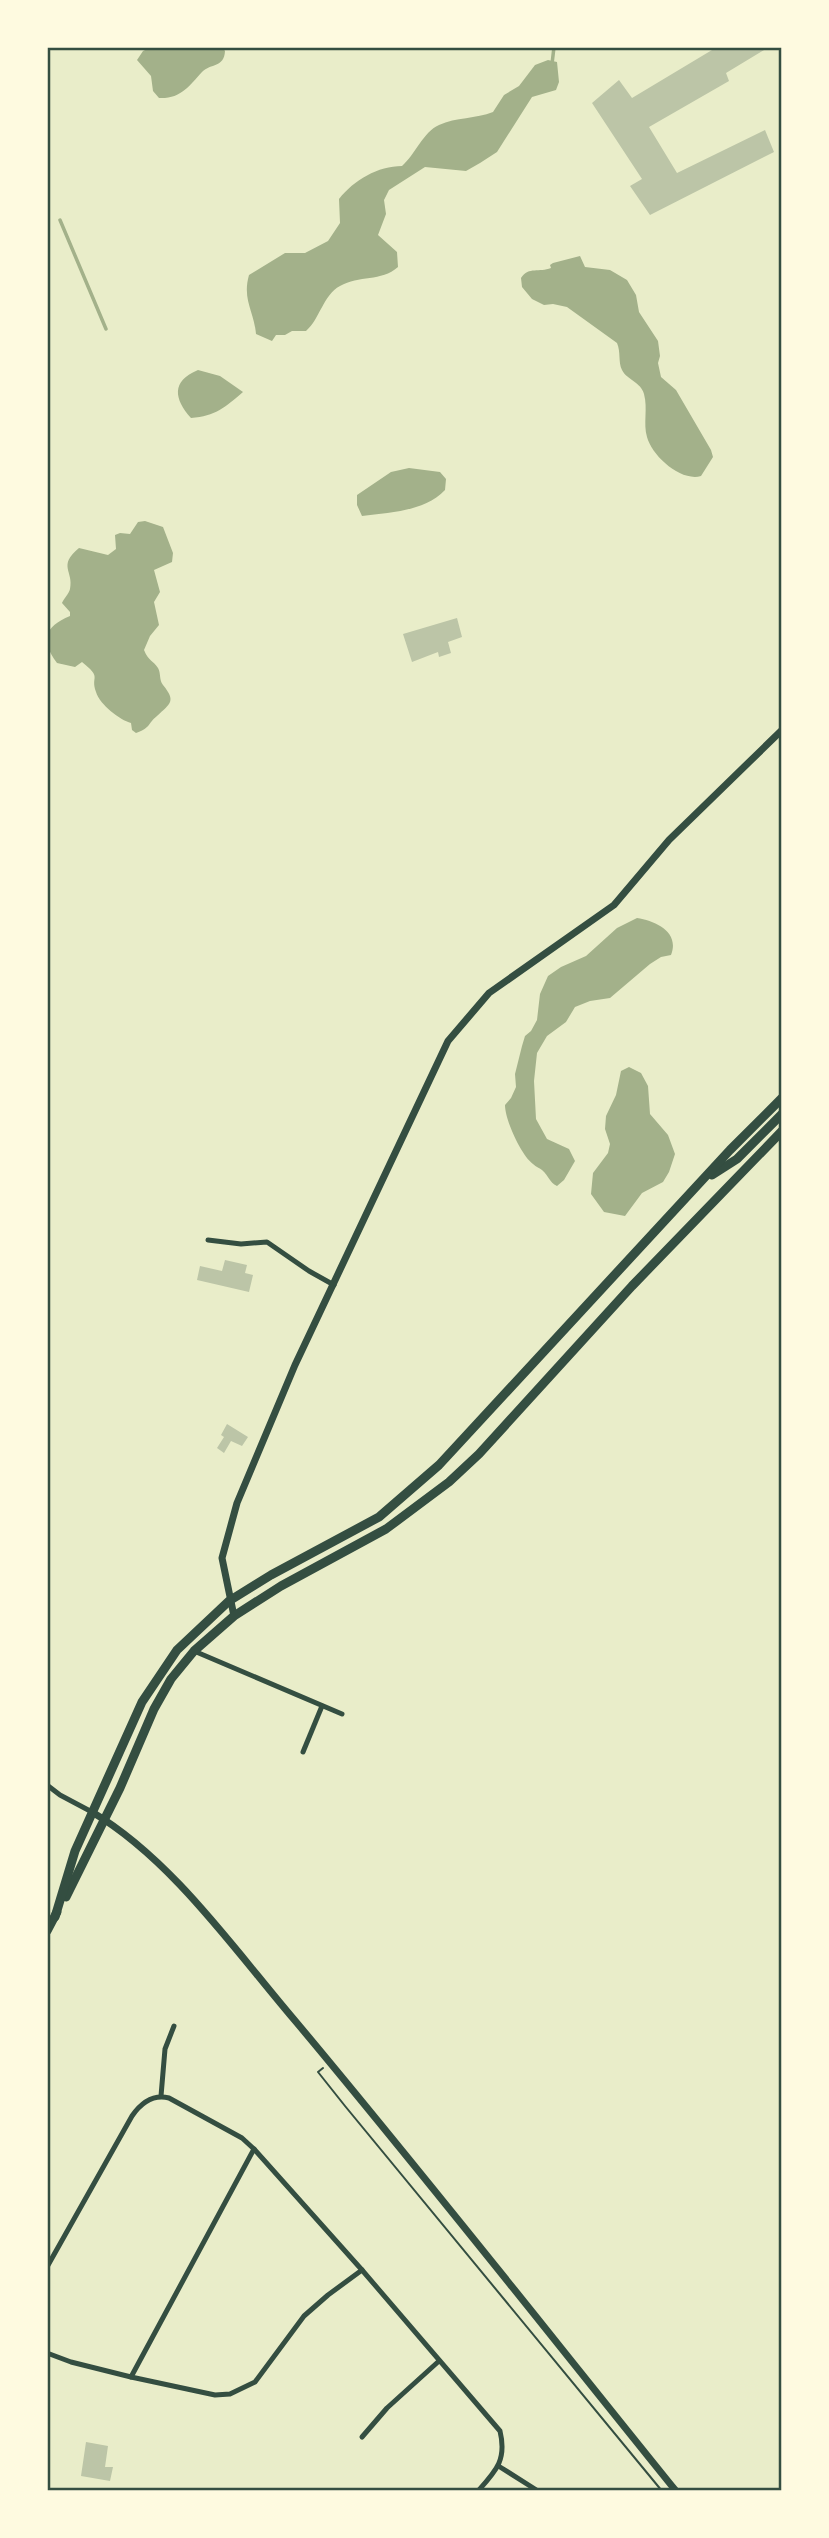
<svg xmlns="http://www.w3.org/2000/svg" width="829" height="2538" font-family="Overpass,sans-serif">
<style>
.water{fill:#a3b18a}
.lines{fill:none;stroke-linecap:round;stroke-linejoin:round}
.stream{stroke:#a3b18a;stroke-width:3.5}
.building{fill:#bcc5a7}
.path{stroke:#344e41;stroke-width:2}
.minor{stroke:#344e41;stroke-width:5}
.tertiary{stroke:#344e41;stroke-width:7}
.trunk{stroke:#344e41;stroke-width:9}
.neatline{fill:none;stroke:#344e41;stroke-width:2.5}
</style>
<rect width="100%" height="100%" fill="#e9edc9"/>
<g class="water">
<path d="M 151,47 L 222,47 L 225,51 C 224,68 211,63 202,72 C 189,86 181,99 159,98 L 153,91 L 151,76 L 137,60 L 143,51 Z"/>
<path d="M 548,60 L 557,62 L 559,82 L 556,90 L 532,97 L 497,152 L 480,163 L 466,171 L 425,167 L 389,190 L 384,200 L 386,214 L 378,235 L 397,252 L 398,267 C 381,282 359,275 340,286 C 323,295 320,319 306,331 L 292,331 L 285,335 L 276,335 L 272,341 L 256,334 C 254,311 242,300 249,275 L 285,253 L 305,253 L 328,241 L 340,223 L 339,199 C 354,180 378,166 402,166 C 415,155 423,132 439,125 C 456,117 476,119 493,112 L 504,95 L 519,86 L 535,65 Z"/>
<path d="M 580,256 L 585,267 L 610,270 L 627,280 L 636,295 L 639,312 L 658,341 L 660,356 L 658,363 L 661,377 L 676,390 L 711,450 L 713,457 L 701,476 C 681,482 652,456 647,437 C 643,423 648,409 644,394 C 641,382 627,380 622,370 C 618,362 621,352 617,343 L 567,307 L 553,304 L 544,305 L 532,299 L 522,287 L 521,278 C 529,266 539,273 551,268 L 550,265 L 553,263 Z"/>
<path d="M 198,370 L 220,376 L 243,392 C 224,408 216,416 191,418 C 174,399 171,381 198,370 Z"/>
<path d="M 409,468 L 440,472 L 446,479 L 445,490 C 424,512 390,512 362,516 L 357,505 L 357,495 L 391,472 Z"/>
<path d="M 145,521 L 163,527 L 173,553 L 172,562 L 154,570 L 160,592 L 154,602 L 159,625 L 150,636 L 144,650 C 149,662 153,660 158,668 C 161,673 159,680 163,685 C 176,701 171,703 157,716 C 147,724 152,727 136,733 L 132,730 L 131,723 C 120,720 100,705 96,692 C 90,675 103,679 82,662 L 75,667 L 57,663 C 40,640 44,627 70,616 L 70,612 L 62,603 C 64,598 69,594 70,589 C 74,571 57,566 79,548 L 108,555 L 116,549 L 115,535 L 120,533 L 130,534 L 138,522 Z"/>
<path d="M 637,918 C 656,921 680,932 671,955 L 661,957 L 650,964 L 610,998 L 590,1001 L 575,1007 L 566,1022 L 547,1036 L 537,1053 L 534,1081 L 536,1119 L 547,1139 L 569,1149 L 575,1161 L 564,1180 L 557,1186 C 549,1182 549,1176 542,1170 C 540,1168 536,1167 533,1164 C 521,1155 505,1120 505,1105 L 511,1098 L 516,1087 L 515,1074 L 522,1046 L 525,1036 L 531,1031 L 537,1020 L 540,994 L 548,976 L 561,967 L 586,956 L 617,928 Z"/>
<polygon points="629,1067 641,1073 648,1086 650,1114 668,1135 675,1154 669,1172 663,1182 642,1193 625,1216 604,1212 591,1194 593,1173 608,1153 610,1144 605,1129 606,1116 616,1095 621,1071"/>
</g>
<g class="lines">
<g class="stream">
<polyline points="552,64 554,47"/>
<polyline points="60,220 106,329"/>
</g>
</g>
<g class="building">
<polygon points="710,47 769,47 726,73 729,81 649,127 677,173 765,130 774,152 650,215 630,186 642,179 592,103 619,80 632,98 712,50"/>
<polygon points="457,618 462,637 448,642 451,653 439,657 438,652 412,662 403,634"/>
<polygon points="225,1260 247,1265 245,1273 253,1275 249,1292 197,1280 200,1266 222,1271"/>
<polygon points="227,1424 248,1437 242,1446 231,1441 224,1453 217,1448 224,1437 221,1435"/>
<polygon points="86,2442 108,2446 105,2467 113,2467 110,2481 81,2476"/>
</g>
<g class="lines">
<polyline class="path" points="323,2068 318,2072 345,2106 662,2491"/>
<g class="minor">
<polyline points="208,1240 241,1244 267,1242 309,1271 334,1285"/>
<polyline points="194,1651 342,1714"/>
<polyline points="303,1752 322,1706"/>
<polyline points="47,1785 60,1795 92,1812"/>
<polyline points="161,2096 165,2049 174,2026"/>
<path d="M 47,2267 L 132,2116 C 141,2103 153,2094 169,2098 L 242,2138 L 254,2149 L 362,2270 L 500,2431 C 507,2460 496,2471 478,2491"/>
<polyline points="47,2353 71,2362 131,2377 215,2395 230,2394 255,2382 304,2316 328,2295 362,2270"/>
<polyline points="131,2377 254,2149"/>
<polyline points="362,2437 387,2408 439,2361"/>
<polyline points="500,2467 538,2491"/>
</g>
<g class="tertiary">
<polyline points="234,1616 222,1558 237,1503 295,1365 448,1041 489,993 614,905 669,840 782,730"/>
<path d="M 92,1812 C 173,1860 236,1952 297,2023 C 426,2177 550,2335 676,2491"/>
</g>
<g class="trunk">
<polyline points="712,1175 737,1159 782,1114"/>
<polyline points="66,1897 120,1788 154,1709 171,1679 194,1651 234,1616 281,1586 386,1529 449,1482 479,1454 632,1286 782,1131"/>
<polyline points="55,1917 75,1851 142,1702 177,1650 229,1601 271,1575 379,1517 439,1465 730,1150 782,1098"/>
<polyline points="47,1931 57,1912"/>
</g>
</g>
<rect width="829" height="2538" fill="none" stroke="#fefae0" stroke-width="98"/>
<rect x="49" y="49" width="731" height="2440" class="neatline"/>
</svg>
